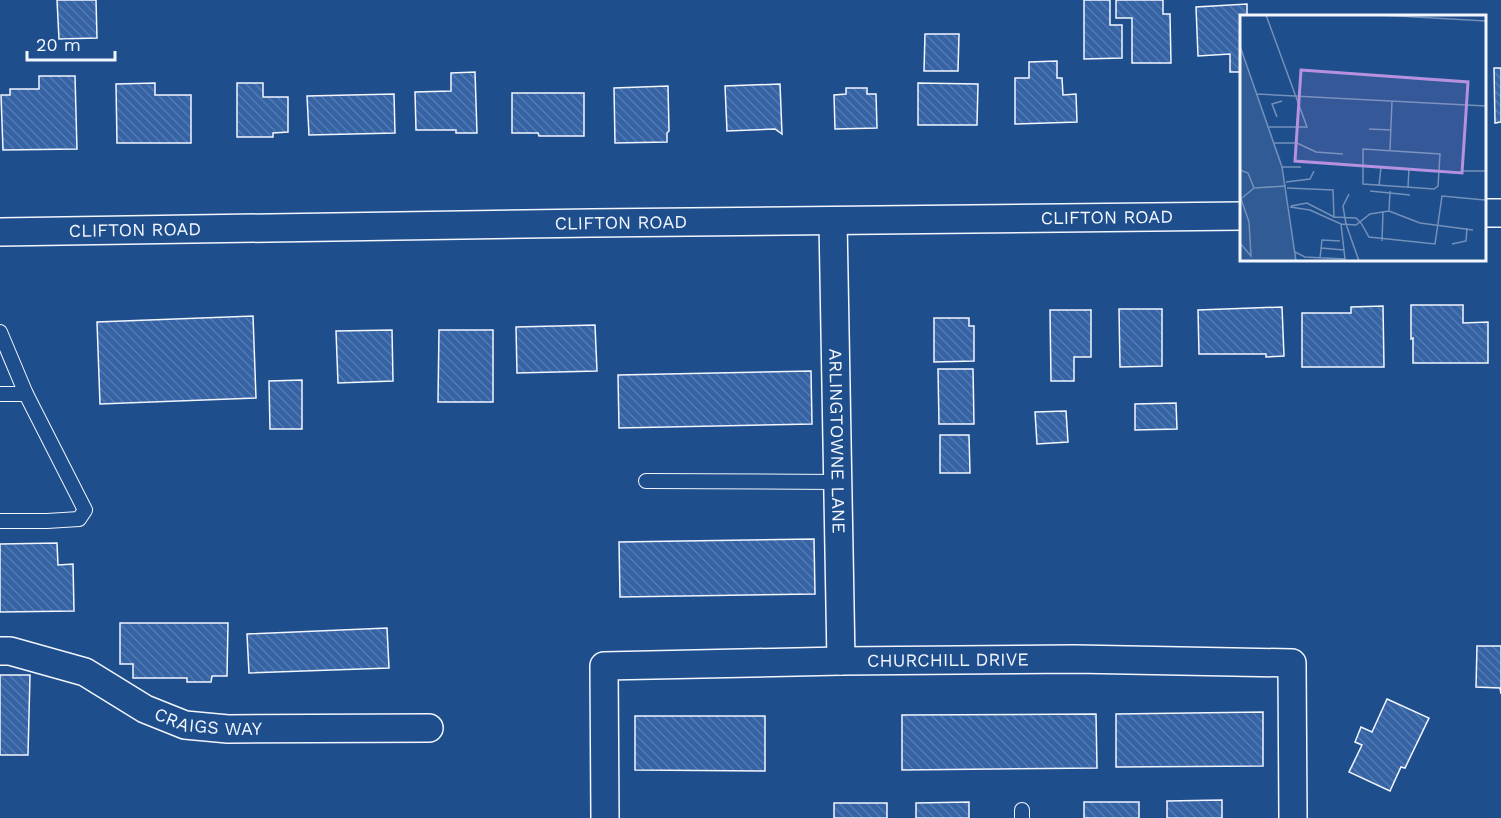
<svg xmlns="http://www.w3.org/2000/svg" width="1501" height="818" font-family="'Work Sans',sans-serif">
<style>
.building{fill:url(#building-back-hatch);stroke:#f2f6ff;stroke-width:1.5}
.lines{fill:none;stroke-linecap:round;stroke-linejoin:round}
.lane-casing{stroke:#f2f6ff;stroke-width:16}
.street-casing{stroke:#f2f6ff;stroke-width:30}
.lane{stroke:#1f4e8c;stroke-width:14}
.street{stroke:#1f4e8c;stroke-width:27}
.labels{text-anchor:middle;stroke-width:4.5;stroke-linejoin:round;paint-order:stroke}
.street-label{font-size:18px;fill:#f2f6ff;stroke:#1f4e8c}
.inset-road{fill:none;stroke:#7391ba;stroke-width:1.5}
.view{fill:#b691df;fill-opacity:0.15;stroke:#b691df;stroke-width:3}
.inset-edge{fill:none;stroke:#f2f6ff;stroke-width:3}
</style>
<defs>
<pattern id="building-back-hatch" width="6" height="6" patternUnits="userSpaceOnUse" patternTransform="scale(1.5)"><rect width="6" height="6" fill="#3563a3"/><path d="M-1 5l2 2M0 0l6 6M5-1l2 2" fill="none" stroke="#537ab1"/></pattern>
</defs>
<rect width="100%" height="100%" fill="#1f4e8c"/>
<g class="building">
<polygon points="57,0 96,0 97,38 59,39"/>
<polygon points="1084,0 1110,0 1110,25 1122,25 1122,58 1084,59"/>
<polygon points="1116,0 1163,0 1163,14 1170,14 1171,63 1132,63 1132,18 1116,18"/>
<polygon points="1247,4 1247,16 1242,16 1242,72 1230,72 1230,54 1198,56 1196,7"/>
<polygon points="925,34 959,34 958,71 924,71"/>
<polygon points="1057,61 1057,78 1062,78 1063,95 1076,94 1077,122 1015,124 1015,78 1029,78 1029,62"/>
<polygon points="1494,68 1501,68 1501,122 1495,123"/>
<polygon points="475,72 477,133 456,133 456,130 416,130 415,92 451,91 451,73"/>
<polygon points="39,76 75,76 77,149 3,150 1,95 10,95 10,89 39,89"/>
<polygon points="155,83 155,95 191,95 191,143 117,143 116,84"/>
<polygon points="237,83 263,83 263,97 288,97 288,132 273,133 273,137 237,137"/>
<polygon points="918,83 978,84 977,125 918,125"/>
<polygon points="780,84 782,134 775,129 727,131 725,86"/>
<polygon points="668,86 669,131 667,133 667,142 615,143 614,88"/>
<polygon points="846,88 867,88 867,94 876,94 877,128 835,129 834,95 846,94"/>
<polygon points="512,93 584,93 584,136 539,136 538,133 512,133"/>
<polygon points="394,94 395,133 309,135 307,96"/>
<polygon points="1411,305 1463,305 1463,323 1488,322 1488,363 1413,363 1413,338 1411,339"/>
<polygon points="1383,306 1384,367 1302,367 1302,313 1351,313 1351,307"/>
<polygon points="1282,307 1284,356 1266,357 1266,354 1199,354 1198,310"/>
<polygon points="1119,309 1162,309 1162,366 1120,367"/>
<polygon points="1050,310 1091,310 1091,357 1074,357 1074,381 1051,381"/>
<polygon points="253,316 256,398 100,404 97,322"/>
<polygon points="934,318 969,318 969,326 974,326 974,361 934,362"/>
<polygon points="595,325 597,371 517,373 516,327"/>
<polygon points="392,330 393,381 338,383 336,331"/>
<polygon points="439,330 493,330 493,402 438,402"/>
<polygon points="938,369 973,369 974,424 939,424"/>
<polygon points="811,371 812,424 619,428 618,375"/>
<polygon points="302,380 302,429 270,429 269,381"/>
<polygon points="1176,403 1177,429 1135,430 1135,404"/>
<polygon points="1066,411 1068,442 1037,444 1035,412"/>
<polygon points="940,435 969,435 970,473 940,473"/>
<polygon points="814,539 815,594 620,597 619,542"/>
<polygon points="57,543 58,565 73,564 74,611 0,612 0,544"/>
<polygon points="120,623 228,623 227,676 212,676 211,682 187,682 187,678 133,678 133,664 120,664"/>
<polygon points="387,628 389,668 249,673 247,634"/>
<polygon points="1477,646 1501,646 1501,694 1500,688 1476,687"/>
<polygon points="0,675 30,675 28,755 0,755"/>
<polygon points="1387,699 1429,718 1405,768 1401,767 1390,791 1349,772 1362,745 1355,742 1361,727 1372,732"/>
<polygon points="1263,712 1263,766 1116,767 1116,714"/>
<polygon points="1096,714 1097,768 902,770 902,715"/>
<polygon points="635,716 765,716 765,771 635,770"/>
<polygon points="1222,800 1222,818 1167,818 1167,801"/>
<polygon points="969,802 969,818 916,818 916,803"/>
<rect x="1084" y="802" width="55" height="16"/>
<rect x="834" y="803" width="53" height="15"/>
</g>
<g class="lines">
<g class="lane-casing">
<g id="lane">
<polyline points="0,332 26,394 85,510 79,519 47,521 0,521"/>
<polyline points="0,394 26,394"/>
<polyline points="646,481 838,482"/>
<polyline points="1022,810 1022,818"/>
</g>
</g>
<g class="street-casing">
<g id="street">
<polyline points="1484,213 1501,213"/>
<path id="s1" d="M 833,221 L 841,661"/>
<path id="s2" d="M 0,232 L 592,223 L 1242,216"/>
<path id="s3" d="M 0,651 L 10,651 L 85,672 L 145,709 L 185,725 L 228,729 L 429,728"/>
<path id="s4" d="M 605,818 L 604,666 L 841,661 L 1075,659 L 1292,663 L 1293,818"/>
</g>
</g>
<use href="#lane" class="lane"/>
<use href="#street" class="street"/>
</g>
<g class="labels">
<g class="street-label">
<text dy="6" stroke="none"><textPath href="#s2" startOffset="1107">CLIFTON ROAD</textPath></text>
<text dy="6" stroke="none"><textPath href="#s2" startOffset="621">CLIFTON ROAD</textPath></text>
<text dy="6" stroke="none"><textPath href="#s2" startOffset="135">CLIFTON ROAD</textPath></text>
<text dy="6" stroke="none"><textPath href="#s1" startOffset="220">ARLINGTOWNE LANE</textPath></text>
<text dy="6" stroke="none"><textPath href="#s4" startOffset="496">CHURCHILL DRIVE</textPath></text>
<text dy="6" stroke="none"><textPath href="#s3" startOffset="224">CRAIGS WAY</textPath></text>
</g>
</g>
<g transform="translate(1240 15)">
<rect width="246" height="246" fill="#1f4e8c"/>
<path d="M 0,31 L 40,142 L 56,246 L 0,246 Z" fill="#305b95"/>
<path class="inset-road" d="M 26,0 L 67,112 L 29,112M 140,0 L 246,6M 0,31 L 42,152 L 56,246M 17,79 L 246,91M 37,102 L 32,89 L 42,86M 129,114 L 151,115M 34,128 L 57,128 L 76,137 L 103,139M 123,134 L 200,139 L 198,171 L 194,174 L 123,169 ZM 150,135 L 152,86M 42,152 L 61,152M 0,155 L 8,158 L 14,173 L 2,183M 223,156 L 246,156M 46,167 L 70,164 L 74,156M 139,171 L 141,152M 14,173 L 46,171M 47,173 L 93,175 L 94,203M 168,173 L 169,153M 130,176 L 170,180M 109,179 L 103,191 L 106,209 L 119,246M 0,181 L 9,207 L 11,241 L 0,228M 51,191 L 67,188 L 94,202 L 116,203 L 121,208M 50,192 L 70,195 L 101,209 L 116,210 L 130,199 L 149,196 L 180,208 L 233,215M 149,196 L 150,176M 121,208 L 129,222 L 195,229 L 202,181 L 245,185M 142,226 L 143,197M 212,229 L 226,226 L 227,213M 81,233 L 104,235M 55,237 L 65,242 L 105,244 L 101,209M 80,243 L 82,225 L 100,226"/>
<path class="view" d="M 61,55 L 228,67 L 222,158 L 55,146 Z"/>
<rect width="246" height="246" class="inset-edge"/>
</g>
<path d="M27 51v9h88v-9" fill="none" stroke="#f2f6ff" stroke-width="3"/>
<text x="36" y="51" font-size="18" fill="#f2f6ff" stroke="#1f4e8c" stroke-width="4.5" paint-order="stroke">20 m</text>
</svg>
